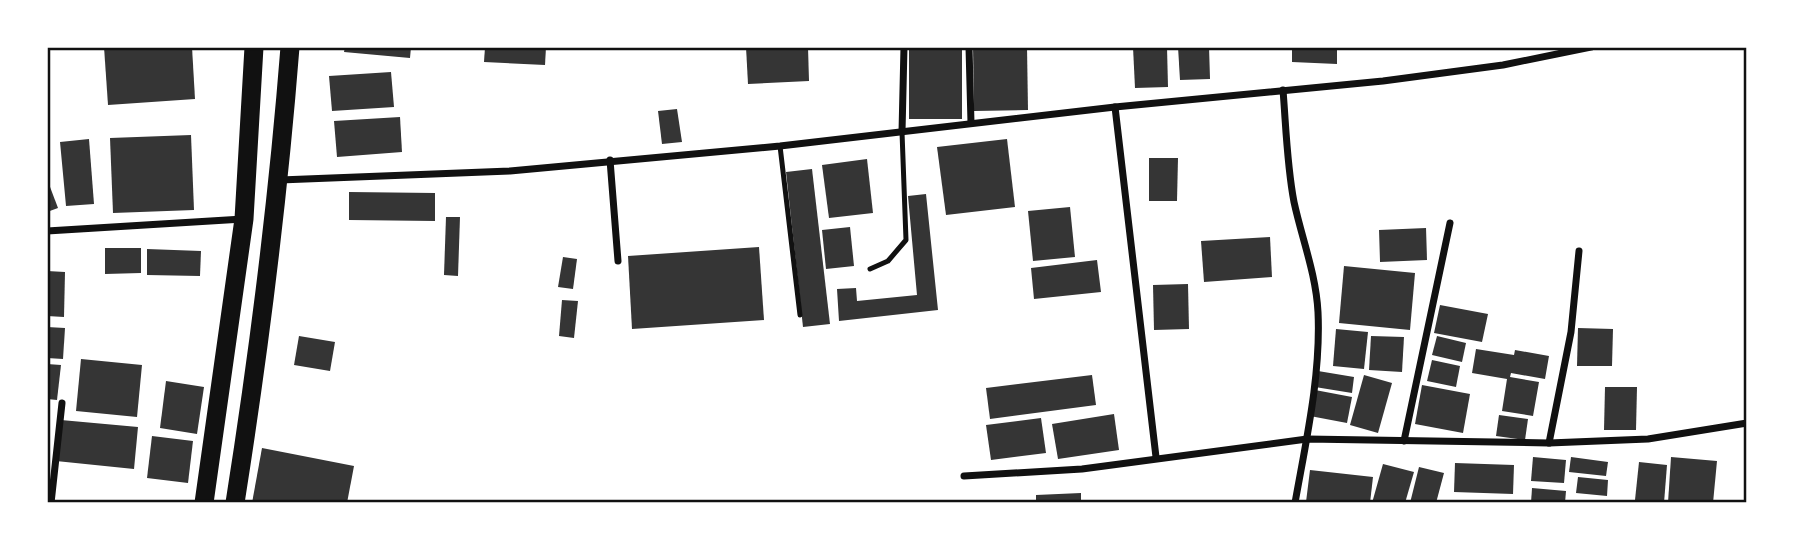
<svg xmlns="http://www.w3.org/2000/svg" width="1794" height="550" font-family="'Roboto Condensed',sans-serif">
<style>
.building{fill:#353535}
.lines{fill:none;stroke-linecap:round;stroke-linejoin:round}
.service{stroke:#111;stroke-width:5}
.minor{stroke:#111;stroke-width:7}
.trunk{stroke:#111;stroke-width:19}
.neatline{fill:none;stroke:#111;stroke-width:2.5}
</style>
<rect width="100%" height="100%" fill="#fff"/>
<g class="building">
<polygon points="104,47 192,47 195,99 108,105"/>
<polygon points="345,47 411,47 410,58 344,52"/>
<polygon points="485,47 546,47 545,65 484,62"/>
<polygon points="746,47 808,47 809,81 748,84"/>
<rect x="909" y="47" width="53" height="72"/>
<polygon points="973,47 1027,47 1028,110 974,111"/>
<polygon points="1133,47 1167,47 1168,87 1135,88"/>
<polygon points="1178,47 1209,47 1210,79 1180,80"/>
<polygon points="1292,47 1337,47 1337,64 1292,62"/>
<polygon points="391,72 394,107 332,111 329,76"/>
<polygon points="677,109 682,142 662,144 658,111"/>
<polygon points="400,117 402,152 337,157 334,121"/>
<polygon points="191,135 194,210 113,213 110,138"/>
<polygon points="89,139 94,204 66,206 60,142"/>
<polygon points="1007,139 1015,207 946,215 937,147"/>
<polygon points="1149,158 1178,158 1177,201 1149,201"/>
<polygon points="867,159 873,213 829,218 822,165"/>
<polygon points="812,169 830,324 803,327 786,172"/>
<polygon points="47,179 58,208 47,212"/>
<polygon points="349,192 435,193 435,221 349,220"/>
<polygon points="926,194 938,310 839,321 837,289 856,288 857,301 917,295 908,196"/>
<polygon points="1070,207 1075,257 1033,261 1028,211"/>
<polygon points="446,217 460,217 458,276 444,275"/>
<polygon points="850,227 854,266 826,269 822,230"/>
<polygon points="1426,228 1427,260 1380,262 1379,230"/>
<polygon points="1270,237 1272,277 1204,282 1201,241"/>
<polygon points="759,247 764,320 632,329 628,256"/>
<polygon points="105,248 141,248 141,273 105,274"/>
<polygon points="147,249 201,251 200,276 147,275"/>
<polygon points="563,257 577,259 573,289 558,287"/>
<polygon points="1097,260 1101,292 1034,299 1031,268"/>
<polygon points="1344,266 1415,273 1410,330 1339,323"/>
<polygon points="47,271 65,272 64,317 47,316"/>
<polygon points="1188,284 1189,329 1154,330 1153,285"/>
<polygon points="562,300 578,301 574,338 559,336"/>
<polygon points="1440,305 1488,314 1482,342 1434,333"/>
<polygon points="47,327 65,328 63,359 47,358"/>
<polygon points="1578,328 1613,329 1612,366 1577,366"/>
<polygon points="1336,329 1368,332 1364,369 1333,366"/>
<polygon points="299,336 335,342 330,371 294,365"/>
<polygon points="1371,336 1404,337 1402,372 1369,370"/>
<polygon points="1437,336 1466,343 1462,362 1432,355"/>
<polygon points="1476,349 1514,355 1515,350 1549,356 1545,379 1511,373 1510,377 1539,382 1533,416 1502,411 1507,379 1472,373"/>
<polygon points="81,359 142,365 137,417 76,411"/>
<polygon points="1432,360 1460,366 1456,387 1427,381"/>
<polygon points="47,364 61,365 57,400 47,399"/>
<polygon points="1318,371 1354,377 1352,393 1315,387"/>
<polygon points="1092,375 1096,405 990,419 986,388"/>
<polygon points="1364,375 1392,383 1378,433 1350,425"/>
<polygon points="166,381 204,387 197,434 160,428"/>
<polygon points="1422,385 1470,394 1463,433 1415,424"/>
<polygon points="1605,387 1637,387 1636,430 1604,430"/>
<polygon points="1315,390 1352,397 1347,423 1310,416"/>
<polygon points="1114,414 1119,450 1058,459 1052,424"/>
<polygon points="1499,415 1528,419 1525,440 1496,436"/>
<polygon points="1041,418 1046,453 991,460 986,425"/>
<polygon points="61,420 138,427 134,469 56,461"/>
<polygon points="152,436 193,441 188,483 147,478"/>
<polygon points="262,448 354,466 347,503 252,503"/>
<polygon points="1533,457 1566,460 1564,483 1531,481"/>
<polygon points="1571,457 1608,462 1606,476 1569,472"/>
<polygon points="1671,457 1717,461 1713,503 1668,503"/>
<polygon points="1639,462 1667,465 1664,503 1635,500"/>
<polygon points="1455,463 1514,465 1513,494 1454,492"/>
<polygon points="1383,464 1414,472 1405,503 1372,503"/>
<polygon points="1419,467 1444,473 1436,503 1410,503"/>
<polygon points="1310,470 1373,477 1370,503 1306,502"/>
<polygon points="1578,477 1608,480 1607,496 1576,493"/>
<polygon points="1532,488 1566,491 1565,503 1531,503"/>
<polygon points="1081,493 1081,503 1036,503 1036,495"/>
</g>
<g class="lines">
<g class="service">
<polyline points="780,146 800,315"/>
<polyline points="870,269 888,261 906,240 902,132"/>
</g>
<g class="minor">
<polyline points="969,47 971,123"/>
<path d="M 1283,90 C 1286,127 1287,166 1294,202 C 1302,239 1316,274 1318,312 C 1321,375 1306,441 1295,503"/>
<polyline points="1115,107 1156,457"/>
<polyline points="902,132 904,47"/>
<polyline points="610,160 618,261"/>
<polyline points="280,180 510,171 780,146 1115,107 1383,81 1503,65 1591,47"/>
<polyline points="47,231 243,219"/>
<polyline points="1404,441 1450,223"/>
<polyline points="1549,443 1571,332 1579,251"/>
<polyline points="964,476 1082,469 1307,439 1549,443 1648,439 1747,423"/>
<polyline points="51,503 62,403"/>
</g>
<g class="trunk">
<polyline points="204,503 244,219 254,47"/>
<path d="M 235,503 C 259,351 278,200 290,47"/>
</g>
</g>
<rect width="1794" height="550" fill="none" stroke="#ffffff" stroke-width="98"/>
<rect x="49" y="49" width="1696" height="452" class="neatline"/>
</svg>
